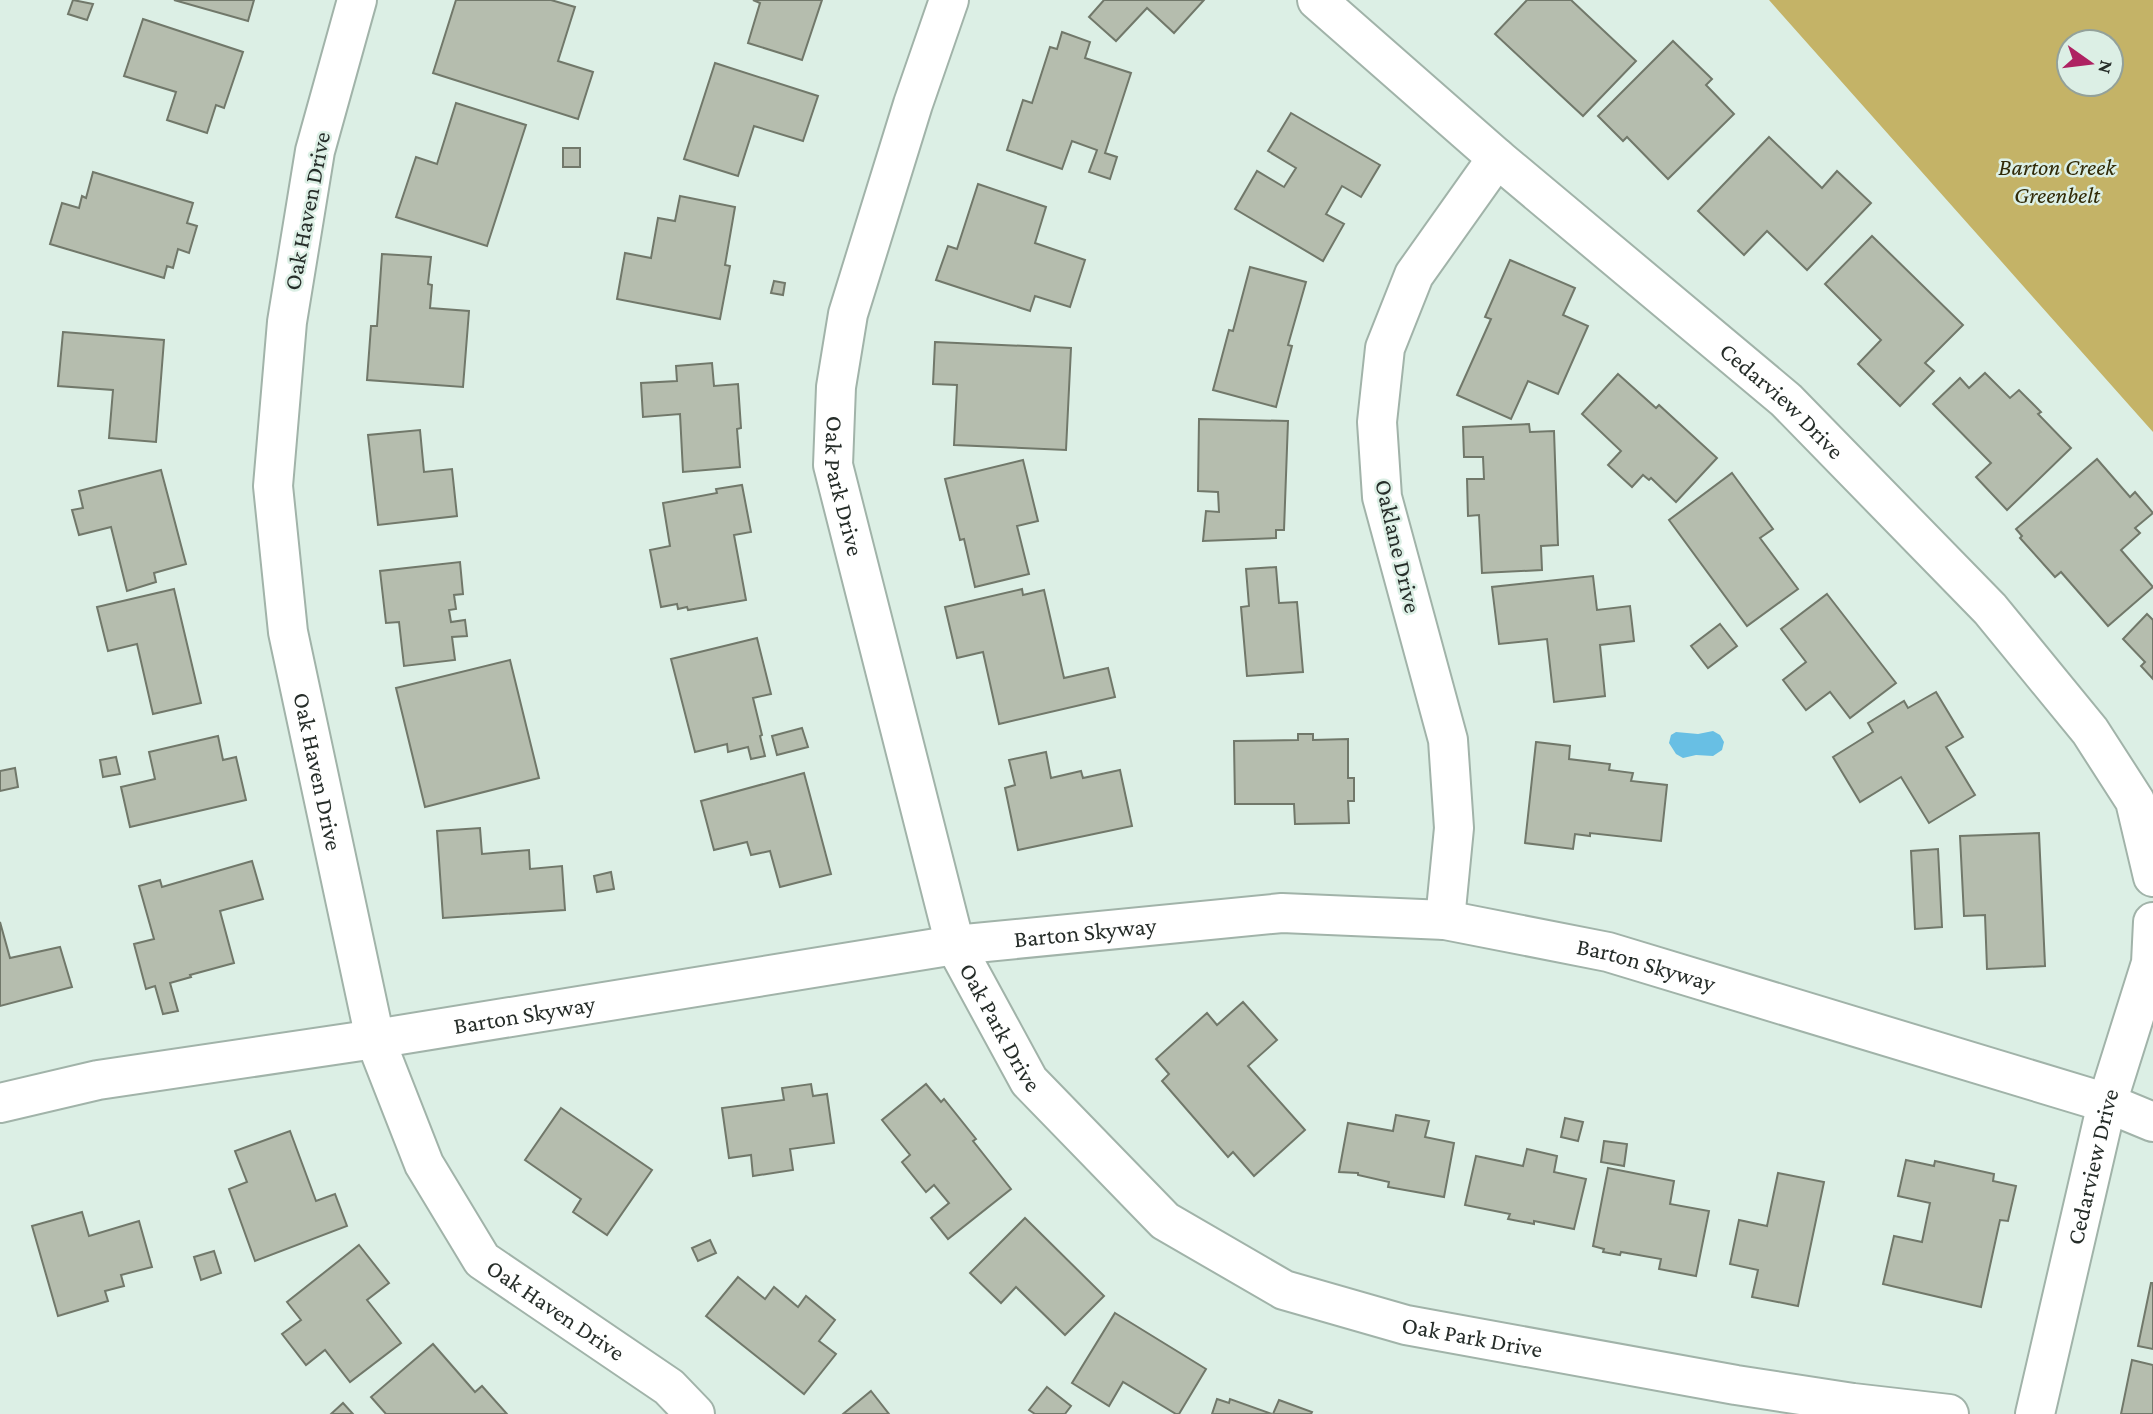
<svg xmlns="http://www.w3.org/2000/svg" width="2153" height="1414" font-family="'Crimson Pro',serif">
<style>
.forest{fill:#c4b367;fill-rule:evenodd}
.water{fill:#68bfe4}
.building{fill:#b5bdae;stroke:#71786a;stroke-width:2}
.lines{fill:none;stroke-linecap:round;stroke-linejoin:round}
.street-casing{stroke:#a1b3a9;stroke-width:42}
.secondary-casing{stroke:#a1b3a9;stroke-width:42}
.street{stroke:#fff;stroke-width:38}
.secondary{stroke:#fff;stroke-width:38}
.labels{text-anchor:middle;stroke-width:5;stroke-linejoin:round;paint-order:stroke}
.park-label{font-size:24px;font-style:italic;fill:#302906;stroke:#dcefe5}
.street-label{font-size:24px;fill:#262d29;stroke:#dcefe5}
</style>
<rect width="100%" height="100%" fill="#dcefe5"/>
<path class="forest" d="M 1769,0 L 2153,0 L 2153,432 ZM 2069,42 L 2111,42 L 2111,84 L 2069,84 Z"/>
<polygon class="water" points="1713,731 1720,735 1724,742 1722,750 1713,756 1696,755 1683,758 1676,754 1669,743 1671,735 1676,732 1698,734"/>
<g class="building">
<polygon points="73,0 93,4 87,20 68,14"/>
<polygon points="174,0 254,0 248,21"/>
<polygon points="456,0 551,0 575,7 558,61 593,72 578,119 433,73"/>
<polygon points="753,0 822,0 802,60 748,43 760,3"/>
<polygon points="1104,0 1204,0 1174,33 1147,8 1116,41 1089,17"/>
<polygon points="1527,0 1571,0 1636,61 1583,116 1495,34"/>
<polygon points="143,19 243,52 224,108 216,105 207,133 167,120 176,92 124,76"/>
<polygon points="1062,32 1090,42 1085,58 1131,73 1105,153 1117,157 1110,179 1089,172 1097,150 1072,141 1062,169 1007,150 1023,100 1032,103 1050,47 1057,49"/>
<polygon points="1673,41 1712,79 1706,85 1734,114 1668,179 1627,137 1623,141 1598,116"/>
<polygon points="715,63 818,96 803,141 754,126 738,176 684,159"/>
<polygon points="456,103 526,125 487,246 396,217 416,157 437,164"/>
<polygon points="1291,113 1380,165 1361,197 1342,186 1326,214 1344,224 1323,261 1235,209 1257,171 1284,187 1296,168 1268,151"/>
<polygon points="1769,137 1822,188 1837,171 1871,203 1807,270 1767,231 1744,255 1698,211"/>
<rect x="563" y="148" width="17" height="19"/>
<polygon points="93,172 193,203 187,223 197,226 189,253 178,249 173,268 167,266 164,278 50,244 62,203 79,208 82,196 86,198"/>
<polygon points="978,184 1046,207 1035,243 1085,260 1070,307 1035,296 1030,311 936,280 948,246 957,249"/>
<polygon points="680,196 735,207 725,265 730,266 720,319 617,299 625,253 651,258 658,218 675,221"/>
<polygon points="1872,236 1963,325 1925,363 1934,371 1900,406 1858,364 1881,340 1825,284"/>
<polygon points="382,254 431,257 428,284 432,285 430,308 469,311 463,387 367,380 371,326 377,326"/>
<polygon points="1510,260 1575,288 1563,315 1588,326 1558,394 1528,381 1511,419 1457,395 1491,319 1485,317"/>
<polygon points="1250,267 1306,282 1288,345 1292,346 1276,407 1213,390 1229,330 1233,331"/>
<polygon points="774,281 785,283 783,295 771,293"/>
<polygon points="63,332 164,340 156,442 109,438 113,390 58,386"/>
<polygon points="935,342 1071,348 1066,450 954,445 957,385 933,384"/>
<polygon points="712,363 714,386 738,384 741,428 737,429 740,467 683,472 680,414 643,417 641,383 677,381 676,366"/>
<polygon points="1985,373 2010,398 2019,390 2041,412 2038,414 2071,448 2007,510 1976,477 1991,463 1933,404 1960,378 1969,388"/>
<polygon points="1618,374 1656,408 1659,405 1717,458 1676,502 1651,478 1649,480 1643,475 1632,487 1608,465 1621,451 1582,414"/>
<polygon points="1199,419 1288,421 1284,530 1276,530 1276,538 1203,541 1206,511 1219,512 1218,492 1198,491"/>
<polygon points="1529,424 1530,432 1554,431 1558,545 1541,546 1542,570 1482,573 1479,515 1468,516 1467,479 1484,479 1483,457 1464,457 1463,427"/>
<polygon points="420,430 424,472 452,469 457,516 378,525 368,435"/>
<polygon points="2097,459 2130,497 2135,492 2153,513 2135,528 2140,533 2121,550 2153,587 2108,626 2061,572 2055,577 2020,538 2022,536 2016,529"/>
<polygon points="1023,460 1038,521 1017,526 1029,574 975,587 964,539 960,540 945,479"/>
<polygon points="161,470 186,564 154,573 156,582 127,591 111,527 79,535 72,510 83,508 79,491"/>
<polygon points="1732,473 1773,529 1760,538 1798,589 1747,626 1669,520"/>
<polygon points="742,485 751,532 734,535 746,600 688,610 687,607 678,609 677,604 661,607 650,550 670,546 663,503 717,493 716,489"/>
<polygon points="460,562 463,594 454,595 456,609 449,610 451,622 465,620 467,636 452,637 455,660 404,666 399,622 386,623 380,571"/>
<polygon points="1276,567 1279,603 1297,602 1303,672 1247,676 1241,607 1249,606 1246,569"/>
<polygon points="1593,576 1597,610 1630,606 1634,641 1600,645 1605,696 1554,702 1547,639 1499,644 1492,587"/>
<polygon points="174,589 201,703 153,714 137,644 108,651 97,607"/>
<polygon points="1022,589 1023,595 1044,590 1064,678 1108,668 1115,697 999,724 983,652 957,658 945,607"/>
<polygon points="1827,594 1896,683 1850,718 1830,692 1806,710 1783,680 1806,662 1781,629"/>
<polygon points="2147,614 2153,620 2153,679 2141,666 2145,662 2123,639"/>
<polygon points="1720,624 1737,646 1708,668 1691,646"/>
<polygon points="757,638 771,694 753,698 762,735 760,736 765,756 751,759 748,747 728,752 727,744 695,752 671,659"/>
<polygon points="510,660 539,778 425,807 396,688"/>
<polygon points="1936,692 1963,737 1946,747 1975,795 1929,823 1901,777 1860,802 1833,757 1873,732 1868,723 1904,701 1908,708"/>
<polygon points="802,728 808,747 777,755 772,736"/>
<polygon points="1298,734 1313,734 1313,740 1348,739 1348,778 1354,778 1354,801 1348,801 1349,823 1295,824 1294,804 1235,804 1234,741 1298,740"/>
<polygon points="218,736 223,760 236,757 246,800 130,827 121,787 155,779 149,752"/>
<polygon points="1536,742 1570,746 1569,759 1610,764 1609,770 1633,773 1631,781 1667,785 1661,841 1590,833 1590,836 1575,834 1573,849 1525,843"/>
<polygon points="1046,752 1051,778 1081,771 1083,778 1120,770 1132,826 1018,850 1005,788 1015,785 1009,760"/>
<polygon points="116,757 120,774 103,777 100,760"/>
<polygon points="15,768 18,787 0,791 0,771"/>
<polygon points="804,773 831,874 780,887 770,851 751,855 747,842 714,850 701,801"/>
<polygon points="480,828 482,854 529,850 530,869 562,866 565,910 443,918 437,831"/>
<polygon points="2039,833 2045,966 1987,969 1985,915 1964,916 1960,836"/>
<polygon points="1938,849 1942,927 1915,929 1911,851"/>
<polygon points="252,861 263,899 220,911 234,963 190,975 191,977 170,983 178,1011 163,1014 155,986 146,989 134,944 154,939 139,886 160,880 162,887"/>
<polygon points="611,872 614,889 597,892 594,876"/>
<polygon points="0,922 10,958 60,947 72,987 0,1006"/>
<polygon points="1243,1002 1277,1040 1248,1066 1305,1130 1254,1176 1233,1152 1228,1157 1162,1081 1169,1074 1156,1059 1207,1013 1217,1025"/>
<polygon points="811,1084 813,1096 827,1094 834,1143 790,1149 793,1170 753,1176 751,1155 729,1158 722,1108 784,1100 782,1088"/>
<polygon points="926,1084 941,1102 944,1099 976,1139 973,1141 1011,1189 948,1239 931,1218 949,1203 934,1185 926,1192 902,1162 910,1155 882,1120"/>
<polygon points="561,1108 652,1170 607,1235 573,1212 581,1199 525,1160"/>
<polygon points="1396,1115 1429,1121 1425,1137 1454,1143 1444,1197 1388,1187 1389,1182 1358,1175 1358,1173 1339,1172 1348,1123 1393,1131"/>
<polygon points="1565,1118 1583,1122 1578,1141 1561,1137"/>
<polygon points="290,1131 316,1201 335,1194 347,1226 255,1261 229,1189 247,1182 235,1151"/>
<polygon points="1604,1141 1627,1144 1624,1166 1601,1162"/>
<polygon points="1527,1149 1557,1156 1554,1172 1586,1179 1574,1229 1534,1221 1534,1224 1508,1219 1510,1214 1465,1205 1476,1156 1523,1166"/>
<polygon points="1906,1160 1934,1166 1935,1161 1994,1174 1993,1181 2016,1186 2008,1221 2000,1220 1981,1307 1883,1284 1894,1236 1922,1242 1930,1203 1898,1196"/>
<polygon points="1608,1168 1674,1181 1670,1204 1709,1211 1696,1276 1659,1269 1661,1259 1621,1252 1620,1255 1603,1252 1604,1249 1593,1246"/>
<polygon points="1778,1173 1824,1182 1798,1306 1752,1297 1758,1270 1730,1264 1739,1220 1767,1226"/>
<polygon points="82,1212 89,1236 139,1221 152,1267 121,1275 124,1286 105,1291 108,1301 58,1316 32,1226"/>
<polygon points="1025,1218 1104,1296 1065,1335 1016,1287 1001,1303 970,1273"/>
<polygon points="710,1240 716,1253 698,1261 692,1248"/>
<polygon points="359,1245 389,1283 367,1300 401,1343 350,1382 325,1350 306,1365 282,1334 301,1320 287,1302"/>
<polygon points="214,1251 221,1273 201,1280 194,1257"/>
<polygon points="738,1277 765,1299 774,1287 798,1307 806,1296 835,1320 819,1341 836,1354 804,1394 706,1316"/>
<polygon points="2151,1283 2153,1283 2153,1349 2138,1346"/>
<polygon points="1115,1313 1206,1369 1179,1414 1176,1414 1123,1382 1109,1406 1072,1383"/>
<polygon points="433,1344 475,1392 482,1386 507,1414 386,1414 371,1397"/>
<polygon points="2132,1360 2153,1365 2153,1414 2121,1414"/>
<polygon points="1047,1387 1071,1406 1065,1414 1035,1414 1029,1410"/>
<polygon points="871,1391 889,1414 843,1414"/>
<polygon points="1217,1399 1229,1403 1230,1399 1272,1414 1212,1414"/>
<polygon points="1279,1400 1312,1412 1311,1414 1273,1414"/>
<polygon points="343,1403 353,1414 331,1414"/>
</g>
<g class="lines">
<g class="street-casing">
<g id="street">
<path id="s1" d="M 357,0 L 315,151 L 287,322 L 273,486 L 288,632 L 375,1039 L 424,1164 L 482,1260 L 669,1387 L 695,1414"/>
<path id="s2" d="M 949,0 L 913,104 L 848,314 L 836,387 L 833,465 L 955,945 L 1029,1081 L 1165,1221 L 1284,1290 L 1406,1325 L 1736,1385 L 1853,1403 L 1949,1414"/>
<path id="s3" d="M 1317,0 L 1497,158 L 1786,400 L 1990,609 L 2090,731 L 2135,801 L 2153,877"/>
<polyline points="1445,920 1454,828 1448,740 1382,497 1377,422 1385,348 1414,275 1497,158"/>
<path id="s4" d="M 2035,1414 L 2107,1103 L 2151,963 L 2153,922"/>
</g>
</g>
<g class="secondary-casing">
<g id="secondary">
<path id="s5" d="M 0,1103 L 98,1080 L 375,1039 L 955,945 L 1282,913 L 1445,920 L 1608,952 L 2107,1103 L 2153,1122"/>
</g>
</g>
<use href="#street" class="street"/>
<use href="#secondary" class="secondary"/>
</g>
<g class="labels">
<g class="park-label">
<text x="2057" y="175">Barton Creek<tspan x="2057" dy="28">Greenbelt</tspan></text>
</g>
<g class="street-label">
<text transform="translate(307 211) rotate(-79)" y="8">Oak Haven Drive</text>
<text dy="8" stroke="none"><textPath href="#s3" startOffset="614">Cedarview Drive</textPath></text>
<text dy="8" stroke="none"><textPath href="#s2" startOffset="504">Oak Park Drive</textPath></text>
<text transform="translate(1398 546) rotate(77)" y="8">Oaklane Drive</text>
<text dy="8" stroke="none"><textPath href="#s1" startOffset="784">Oak Haven Drive</textPath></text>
<text dy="8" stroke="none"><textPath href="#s5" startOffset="1099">Barton Skyway</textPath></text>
<text dy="8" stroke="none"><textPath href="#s5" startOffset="1666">Barton Skyway</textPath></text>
<text dy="8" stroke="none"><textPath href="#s5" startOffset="532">Barton Skyway</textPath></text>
<text dy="8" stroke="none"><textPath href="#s2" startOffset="1071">Oak Park Drive</textPath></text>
<text dy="8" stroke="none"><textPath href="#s4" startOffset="254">Cedarview Drive</textPath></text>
<text dy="8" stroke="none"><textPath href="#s1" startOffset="1393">Oak Haven Drive</textPath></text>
<text dy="8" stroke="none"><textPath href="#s2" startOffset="1659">Oak Park Drive</textPath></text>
</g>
</g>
<g transform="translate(2090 63) rotate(104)"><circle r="33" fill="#dcefe5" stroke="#93a19a" stroke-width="2"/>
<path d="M0-5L12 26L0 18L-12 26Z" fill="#ae2262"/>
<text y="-10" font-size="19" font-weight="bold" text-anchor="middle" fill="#262d29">N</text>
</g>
</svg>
